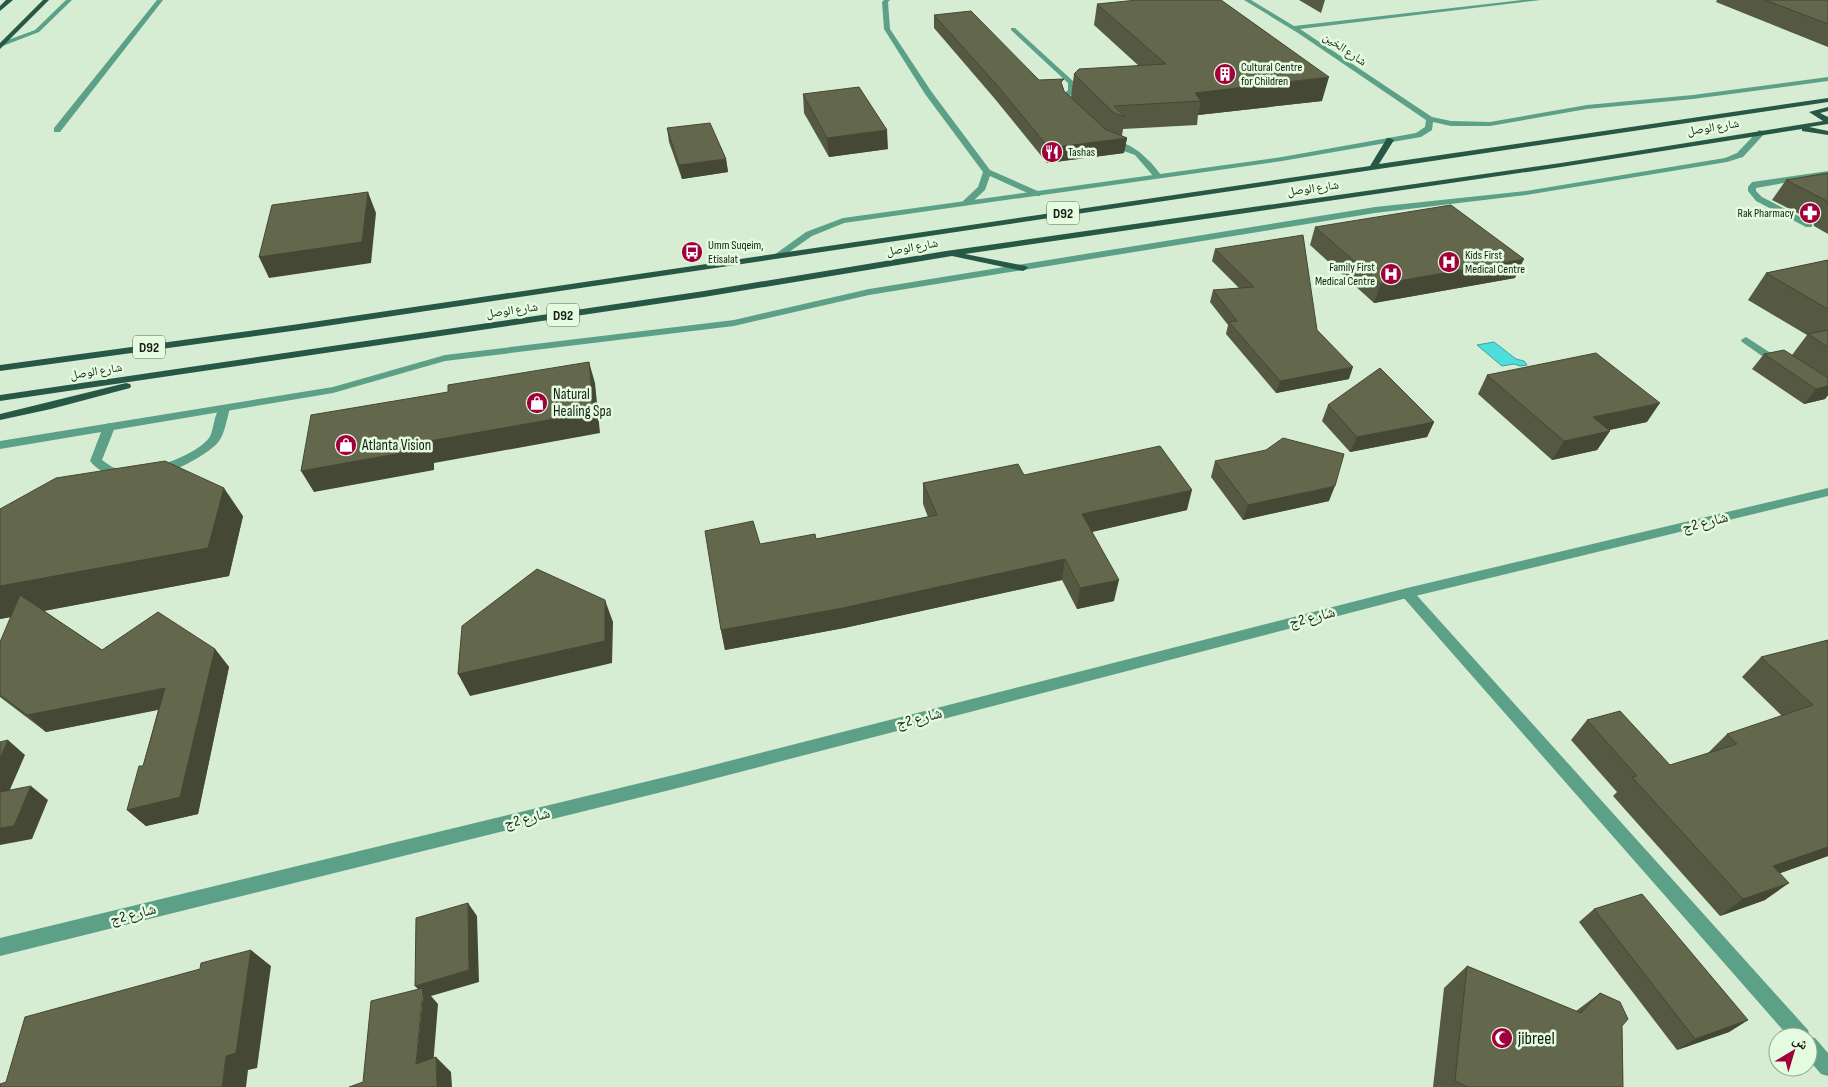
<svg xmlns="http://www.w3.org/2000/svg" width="1828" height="1087" font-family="'Sofia Sans Condensed','Noto Naskh Arabic',sans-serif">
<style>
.water{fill:#4edfdc;stroke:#3da4a0}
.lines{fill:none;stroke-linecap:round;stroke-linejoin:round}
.service{fill:#5ca187;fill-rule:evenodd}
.minor{fill:#5ca187;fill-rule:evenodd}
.primary{fill:#275846;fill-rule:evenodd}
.wall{fill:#555941}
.shaded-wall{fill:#454835}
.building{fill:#63674c;stroke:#454835}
.labels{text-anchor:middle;stroke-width:5;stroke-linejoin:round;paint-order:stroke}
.far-street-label{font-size:12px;fill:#141c13;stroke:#e4fbe0}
.far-poi-label{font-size:12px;fill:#141c13;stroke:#e4fbe0;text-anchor:start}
.shield{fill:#e4fbe0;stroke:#525f50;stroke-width:1}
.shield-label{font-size:14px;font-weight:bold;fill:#141c13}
.poi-label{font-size:15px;fill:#141c13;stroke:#e4fbe0;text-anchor:start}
.street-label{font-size:15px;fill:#141c13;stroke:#e4fbe0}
.near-poi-label{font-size:18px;fill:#141c13;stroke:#e4fbe0;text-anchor:start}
</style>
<rect width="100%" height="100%" fill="#d7edd3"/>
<polygon class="water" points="1494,342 1516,359 1524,361 1527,365 1520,366 1514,364 1502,366 1477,345"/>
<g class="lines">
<g class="service">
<polygon points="66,0 72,0 39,32 0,47 0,43 35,30"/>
<polygon points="157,0 163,0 60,132 54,132 54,128"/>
<polygon points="884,0 890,0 888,2 890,29 931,91 990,170 1040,192 1040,196 1034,196 990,176 985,190 969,205 963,205 963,201 978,187 983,172 925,94 884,29 882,2"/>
<polygon points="1011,28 1015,28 1073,81 1076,90 1069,97 1076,107 1075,109 1069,109 1061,97 1068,90 1068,83 1011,30"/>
<path d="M 1107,141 C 1130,139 1149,159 1161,175 L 1154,177 L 1135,155 L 1107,145 Z"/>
<polygon points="1828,171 1828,175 1756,188 1756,191 1762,197 1812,223 1812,227 1806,227 1756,201 1748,191 1748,187 1752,182"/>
<polygon points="1746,337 1783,361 1784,363 1783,365 1775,365 1742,342 1741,340"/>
<path d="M 225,405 L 230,408 C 227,418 225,433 219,441 C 211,453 167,477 154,474 L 152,471 L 154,468 C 171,461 197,453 209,438 C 215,430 213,408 225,405 Z"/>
<path d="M 109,423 L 115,427 L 102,460 L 112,467 L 127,471 L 129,474 L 127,477 C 114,480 98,471 90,461 L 103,427 Z"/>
<polygon points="1407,588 1412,590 1808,1030 1810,1037 1815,1038 1828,1053 1828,1076 1821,1074 1808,1059 1808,1037 1789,1037 1402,596 1400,593 1402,590"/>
</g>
<g class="minor">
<polygon points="1244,0 1251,0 1294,26 1522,0 1541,0 1300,29 1432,117 1451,121 1490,122 1587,105 1693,95 1828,77 1828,81 1693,99 1587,109 1490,126 1451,126 1433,122 1432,130 1421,137 1282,161 844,223 812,236 782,257 776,257 774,255 806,232 843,218 1282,157 1416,133 1425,127 1426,120 1298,33"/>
<polygon points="1759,130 1766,132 1743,157 1727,162 1526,195 1375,213 869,295 734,326 445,361 333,393 0,449 0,441 333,387 445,355 734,320 869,289 1375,207 1526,191 1725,158 1737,153"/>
<polygon points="1828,488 1828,496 1407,598 686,786 0,956 0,938 686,772 1407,588"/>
</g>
<g class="primary">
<polygon points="6,0 13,0 0,11 0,6"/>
<polygon points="43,0 49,0 0,49 0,43"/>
<polygon points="1828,98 1828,102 299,330 0,371 0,365 299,324 1370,166 1387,138 1390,138 1394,140 1379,164"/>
<polygon points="1828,107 1828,111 1820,113 1828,117 1828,124 1809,127 1828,131 1828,135 1802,131 1802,129 1561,167 965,254 1026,266 1028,268 1023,271 952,256 704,297 0,401 0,395 704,291 946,251 1561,163 1823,121 1809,112"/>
<polygon points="126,383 130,384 131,386 130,388 51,409 0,420 0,414"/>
</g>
</g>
<g class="wall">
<polygon points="1299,0 1325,0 1321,13"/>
<polygon points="1717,0 1828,0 1828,47 1716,2"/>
<polygon points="1097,4 1322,101 1198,115 1197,125 1123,129 1122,136 1127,138 1124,153 1047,163 995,99 934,28 934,15 1039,80 1063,87 1064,91 1071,97 1074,74 1139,66 1094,25"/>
<polygon points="803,94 888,149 829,157 804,113"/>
<polygon points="667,128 726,159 728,172 682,179 669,142"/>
<polygon points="1828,173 1828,234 1814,226 1813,221 1772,200 1786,180"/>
<polygon points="1315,227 1515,278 1374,303 1310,245"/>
<polygon points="1215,249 1317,330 1349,379 1276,393 1226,334 1228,325 1210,302 1213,290 1239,288 1212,261"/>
<polygon points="1828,260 1828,395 1825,399 1804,404 1752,369 1764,354 1792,355 1807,335 1748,300 1766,273"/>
<polygon points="1487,375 1647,422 1609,430 1610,431 1597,450 1552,460 1478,394"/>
<polygon points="1328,405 1434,422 1427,437 1350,452 1322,421"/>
<polygon points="1215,461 1329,501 1243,520 1211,477"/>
<polygon points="1024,475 1187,510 1092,532 1114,601 1077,609 1062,580 844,628 725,650 721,630 760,544 816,539 928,517 923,504 923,483"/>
<polygon points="0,509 243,516 229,576 44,611 102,650 215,649 229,667 198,814 146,826 127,810 143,766 158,710 46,732 0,697 0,642 11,617 0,619"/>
<polygon points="1828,640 1828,856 1780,873 1765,900 1720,916 1613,796 1617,792 1571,740 1587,720 1670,765 1707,754 1727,734 1782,716 1742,677 1761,657"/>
<polygon points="1594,909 1748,1020 1729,1032 1677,1050 1579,922"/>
<polygon points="1467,966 1576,1011 1600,993 1622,1026 1623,1087 1433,1087 1444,988"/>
</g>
<g class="shaded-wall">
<polygon points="1329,77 1322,101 1198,115 1201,101 1195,93"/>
<polygon points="887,130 888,149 829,157 827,138"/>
<polygon points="1127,138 1124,153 1047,163 1049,148"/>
<polygon points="726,159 728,172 682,179 679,165"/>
<polygon points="368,192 376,213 371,263 269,278 259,257"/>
<polygon points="1524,259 1515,278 1374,303 1381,284"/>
<polygon points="589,362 595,383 600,433 434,463 434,470 314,492 301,471 424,442"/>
<polygon points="1353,367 1349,379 1276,393 1280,381"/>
<polygon points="1828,386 1828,395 1825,399 1804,404 1816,389"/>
<polygon points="1660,403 1647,422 1581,436 1593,417"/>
<polygon points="1434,422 1427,437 1350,452 1357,437"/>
<polygon points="1610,431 1597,450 1552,460 1564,441"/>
<polygon points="1335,486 1329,501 1243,520 1248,505"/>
<polygon points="224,488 243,516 229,576 0,619 0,586"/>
<polygon points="1192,490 1187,510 1078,535 1082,514"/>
<polygon points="1065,559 1062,580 844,628 725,650 721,630"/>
<polygon points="1119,580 1114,601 1077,609 1080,588"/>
<polygon points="605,600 613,622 612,663 470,696 458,674"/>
<polygon points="215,649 229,667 198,814 146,826 127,810"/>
<polygon points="165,688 181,705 46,732 27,715"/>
<polygon points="8,740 25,755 2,808 0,807 0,758"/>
<polygon points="31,786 48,800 32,839 0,845 0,828"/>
<polygon points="1828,847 1828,856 1750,884 1773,866"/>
<polygon points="1789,883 1765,900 1720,916 1743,899"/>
<polygon points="468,903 477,916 479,982 431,996 438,1004 432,1079 416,1064 423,994 415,986"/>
<polygon points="251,950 271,966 257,1068 248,1070 246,1087 222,1087 226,1056"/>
<polygon points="1748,1020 1729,1032 1677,1050 1695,1039"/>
<polygon points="436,1057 451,1072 452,1087 437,1087"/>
</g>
<g class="building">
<polygon points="1137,0 1221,0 1329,77 1195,93 1201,101 1114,106 1125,117 1114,113 1074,74 1079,69 1166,64 1097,4"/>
<polygon points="1765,0 1828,0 1828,24"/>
<polygon points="971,11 1039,80 1064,79 1061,82 1064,91 1105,129 1127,138 1049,148 996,84 934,15"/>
<polygon points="859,87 887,130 827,138 803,94"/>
<polygon points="710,123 726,159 679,165 667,128"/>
<polygon points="1828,173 1828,205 1827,201 1786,180"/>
<polygon points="368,192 362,242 259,257 272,205"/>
<polygon points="1451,205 1524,259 1381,284 1315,227"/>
<polygon points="1303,235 1317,330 1353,367 1280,381 1229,322 1237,321 1213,290 1254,287 1215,249"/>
<polygon points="1828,260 1828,309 1766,273"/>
<polygon points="1828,330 1828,347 1808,334"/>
<polygon points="1784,350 1828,378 1828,386 1816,389 1764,354"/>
<polygon points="1596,353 1660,403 1593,417 1610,431 1564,441 1487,375"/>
<polygon points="589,362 594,412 424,442 424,449 301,471 311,415 448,392 448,385"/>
<polygon points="1380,368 1434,422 1357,437 1328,405"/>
<polygon points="1283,438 1344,454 1335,486 1248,505 1215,461 1266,450"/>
<polygon points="1160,446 1192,490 1082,514 1119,580 1080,588 1065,559 843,608 721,630 705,531 753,521 760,544 815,534 816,539 937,515 923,483 1018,464 1024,475"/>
<polygon points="165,461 224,488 208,548 0,586 0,509 56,478"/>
<polygon points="537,569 605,600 605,641 458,674 462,626"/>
<polygon points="20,595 102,650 158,612 215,649 180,797 127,810 139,766 143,766 165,688 27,715 0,695 0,642"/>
<polygon points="1828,640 1828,847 1773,866 1789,883 1743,899 1632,777 1637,776 1587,720 1620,711 1670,765 1737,744 1727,734 1813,705 1761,657"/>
<polygon points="8,740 0,758 0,742"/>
<polygon points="31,786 14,826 0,828 0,792"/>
<polygon points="1642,894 1748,1020 1695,1039 1594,909"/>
<polygon points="468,903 469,970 415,986 416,918"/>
<polygon points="251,950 236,1053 226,1056 222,1087 0,1087 0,1084 6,1082 25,1017 200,969 201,963"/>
<polygon points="1467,966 1581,1013 1600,993 1620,1002 1628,1019 1622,1026 1623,1087 1468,1087 1455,1081"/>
<polygon points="423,988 416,1064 436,1057 437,1087 349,1087 363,1082 371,1001"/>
</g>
<defs>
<g id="building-disc" transform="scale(1.125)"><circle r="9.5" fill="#a0013d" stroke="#e4fbe0"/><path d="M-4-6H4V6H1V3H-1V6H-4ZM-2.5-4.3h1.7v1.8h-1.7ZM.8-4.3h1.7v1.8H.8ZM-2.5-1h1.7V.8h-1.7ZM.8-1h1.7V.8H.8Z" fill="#fff"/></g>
<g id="restaurant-disc" transform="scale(1.125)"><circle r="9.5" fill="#a0013d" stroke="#e4fbe0"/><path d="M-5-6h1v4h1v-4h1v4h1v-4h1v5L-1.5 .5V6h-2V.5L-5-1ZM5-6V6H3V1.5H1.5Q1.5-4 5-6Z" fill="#fff"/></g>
<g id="pharmacy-disc" transform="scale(1.125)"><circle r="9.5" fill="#a0013d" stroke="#e4fbe0"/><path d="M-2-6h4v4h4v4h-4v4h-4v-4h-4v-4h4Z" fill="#fff"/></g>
<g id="bus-disc" transform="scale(1.125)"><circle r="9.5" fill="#a0013d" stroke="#e4fbe0"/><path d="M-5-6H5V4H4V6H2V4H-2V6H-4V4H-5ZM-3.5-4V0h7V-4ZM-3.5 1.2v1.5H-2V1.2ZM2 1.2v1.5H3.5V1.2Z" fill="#fff"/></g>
<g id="hospital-disc" transform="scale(1.125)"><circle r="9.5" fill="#a0013d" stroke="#e4fbe0"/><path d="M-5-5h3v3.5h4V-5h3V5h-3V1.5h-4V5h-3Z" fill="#fff"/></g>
<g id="shop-disc" transform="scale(1.125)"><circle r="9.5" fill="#a0013d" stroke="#e4fbe0"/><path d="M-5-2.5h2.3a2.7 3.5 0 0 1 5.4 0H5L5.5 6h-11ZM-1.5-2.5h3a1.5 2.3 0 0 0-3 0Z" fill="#fff"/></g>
<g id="mosque-disc" transform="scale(1.125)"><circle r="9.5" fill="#a0013d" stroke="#e4fbe0"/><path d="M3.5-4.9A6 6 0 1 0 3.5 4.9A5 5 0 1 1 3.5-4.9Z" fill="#fff"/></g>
</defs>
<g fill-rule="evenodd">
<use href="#building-disc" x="1225" y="74"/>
<use href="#restaurant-disc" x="1052" y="152"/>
<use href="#pharmacy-disc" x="1810" y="213"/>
<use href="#bus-disc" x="692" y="252"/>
<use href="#hospital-disc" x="1449" y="262"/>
<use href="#hospital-disc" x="1391" y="274"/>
<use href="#shop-disc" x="537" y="403"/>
<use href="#shop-disc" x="346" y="445"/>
<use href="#mosque-disc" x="1502" y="1038"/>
</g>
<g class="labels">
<g class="far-street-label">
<text transform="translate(1345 49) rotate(34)" y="4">شارع الخين</text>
<text transform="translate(1713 127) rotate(-9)" y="4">شارع الوصل</text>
<text transform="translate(1313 188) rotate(-8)" y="4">شارع الوصل</text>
<text transform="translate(912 247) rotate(-10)" y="4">شارع الوصل</text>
<text transform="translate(512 310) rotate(-8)" y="4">شارع الوصل</text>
<text transform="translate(96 371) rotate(-9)" y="4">شارع الوصل</text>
</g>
<g class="far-poi-label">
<text x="1241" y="71">Cultural Centre<tspan x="1241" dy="14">for Children</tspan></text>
<text x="1068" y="156">Tashas</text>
<text x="1794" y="217" text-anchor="end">Rak Pharmacy</text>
<text x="708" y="249">Umm Suqeim,<tspan x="708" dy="14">Etisalat</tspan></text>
<text x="1465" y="259">Kids First<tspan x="1465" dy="14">Medical Centre</tspan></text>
<text x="1375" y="271" text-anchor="end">Family First<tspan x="1375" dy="14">Medical Centre</tspan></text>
</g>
<g class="shield">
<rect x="1047" y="201.5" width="32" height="23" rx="4"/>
<rect x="547" y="303.5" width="32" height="23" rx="4"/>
<rect x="133" y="335.5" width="32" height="23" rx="4"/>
</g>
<g class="shield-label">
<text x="1063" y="218">D92</text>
<text x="563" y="320">D92</text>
<text x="149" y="352">D92</text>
</g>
<g class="poi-label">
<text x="553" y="399">Natural<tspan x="553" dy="17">Healing Spa</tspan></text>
<text x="362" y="450">Atlanta Vision</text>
</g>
<g class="street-label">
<text transform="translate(1705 522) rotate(-14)" y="5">شارع 2ج</text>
<text transform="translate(1312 617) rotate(-14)" y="5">شارع 2ج</text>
<text transform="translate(919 718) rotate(-14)" y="5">شارع 2ج</text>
<text transform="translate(527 818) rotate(-14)" y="5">شارع 2ج</text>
<text transform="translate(133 914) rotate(-14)" y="5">شارع 2ج</text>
</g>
<g class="near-poi-label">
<text x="1518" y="1044">jibreel</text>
</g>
</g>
<g transform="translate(1793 1052) rotate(38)"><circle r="24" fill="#e4fbe0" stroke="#91a28e"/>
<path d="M0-4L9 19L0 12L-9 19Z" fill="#a0013d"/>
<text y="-8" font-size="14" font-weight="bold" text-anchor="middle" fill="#141c13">ش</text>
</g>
</svg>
